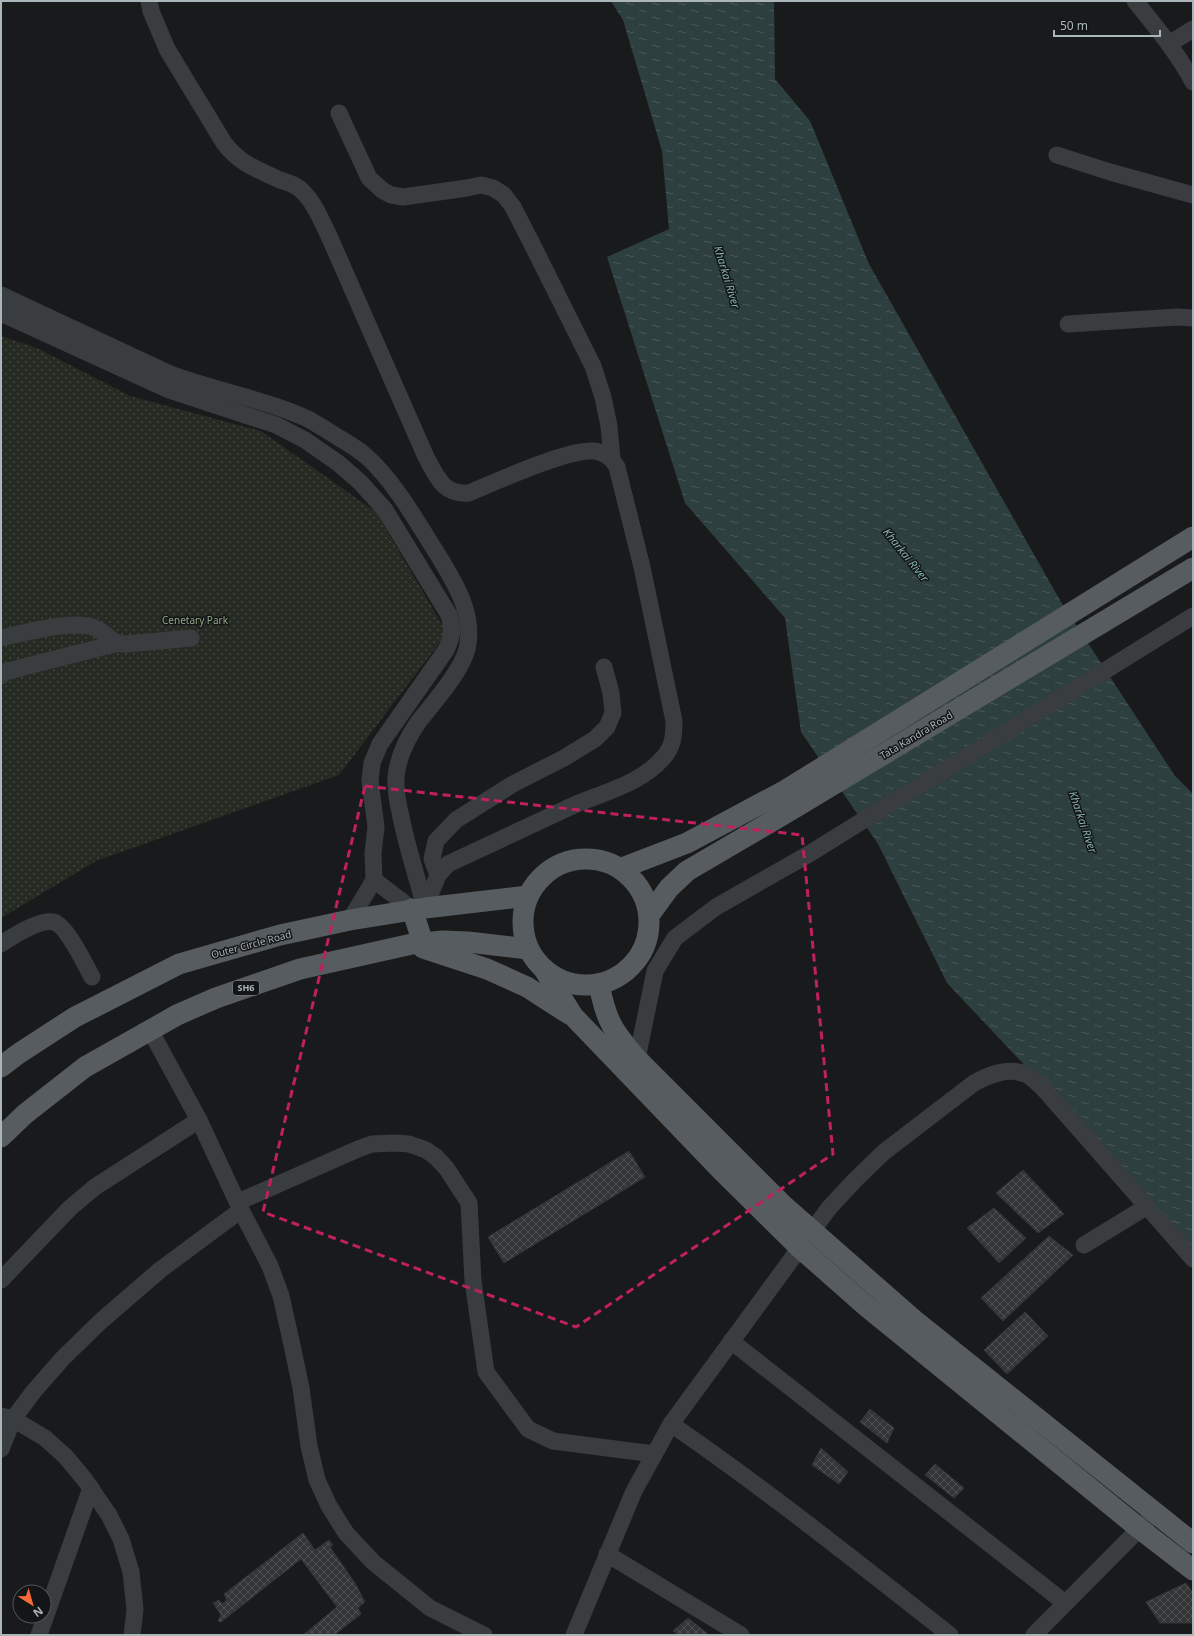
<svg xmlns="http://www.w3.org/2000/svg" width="1194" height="1636" font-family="'Noto Sans',sans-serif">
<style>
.park{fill:url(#park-dots)}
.water{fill:url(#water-ripples)}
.building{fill:url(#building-cross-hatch);stroke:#333537}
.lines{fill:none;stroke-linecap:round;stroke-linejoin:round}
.minor{stroke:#3a3d40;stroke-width:17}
.major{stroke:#565c5f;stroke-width:21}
.marked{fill:none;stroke:#c12060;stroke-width:3;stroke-dasharray:8 5;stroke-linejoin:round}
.labels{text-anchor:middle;stroke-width:3;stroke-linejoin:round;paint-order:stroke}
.shield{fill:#141516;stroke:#7e868a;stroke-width:1}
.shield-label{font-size:9px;font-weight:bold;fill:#abb6bb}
.park-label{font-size:10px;fill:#8ea682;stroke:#141516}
.street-label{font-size:10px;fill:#abb6bb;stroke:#141516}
.water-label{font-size:11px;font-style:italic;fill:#82b2b6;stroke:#141516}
</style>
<defs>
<pattern id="park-dots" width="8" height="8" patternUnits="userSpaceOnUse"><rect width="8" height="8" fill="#252b23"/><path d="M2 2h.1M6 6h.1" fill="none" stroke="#424841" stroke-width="1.8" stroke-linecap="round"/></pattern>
<pattern id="water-ripples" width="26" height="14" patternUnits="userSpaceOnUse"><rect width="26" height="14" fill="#2e3f40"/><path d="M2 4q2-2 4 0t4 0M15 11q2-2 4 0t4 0" fill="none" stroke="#4a585a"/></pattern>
<pattern id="building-cross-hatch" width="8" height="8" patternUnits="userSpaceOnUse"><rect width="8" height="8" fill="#343537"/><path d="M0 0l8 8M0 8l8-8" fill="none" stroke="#4f5052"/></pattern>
</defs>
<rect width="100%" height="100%" fill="#191a1b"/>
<polygon class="park" points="1,336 37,348 130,396 261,431 376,512 447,633 339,775 96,861 1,918"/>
<polygon class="water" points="611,1 774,1 775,79 810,121 869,264 1061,602 1175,776 1193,794 1193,1253 1048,1090 947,983 878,844 801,732 785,618 685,503 607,257 669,229 662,151 623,20"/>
<g class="building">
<polygon points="629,1151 645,1177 504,1263 488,1237"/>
<polygon points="1023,1170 1064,1214 1038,1233 996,1193"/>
<polygon points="994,1208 1026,1238 999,1263 967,1228"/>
<polygon points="1049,1236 1073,1255 1003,1321 981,1298"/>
<polygon points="1025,1312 1048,1336 1007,1374 984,1350"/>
<polygon points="870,1409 894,1428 887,1443 860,1422"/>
<polygon points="821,1448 848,1472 839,1484 812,1465"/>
<polygon points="935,1464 964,1488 954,1498 925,1475"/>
<polygon points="303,1533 315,1550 329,1540 333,1545 330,1547 355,1583 365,1602 358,1608 361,1614 334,1635 303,1635 337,1607 301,1559 221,1622 218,1621 221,1615 213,1603 219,1600 222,1604 227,1600 224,1594"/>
<polygon points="1186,1583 1193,1593 1193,1623 1160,1623 1146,1602"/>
<polygon points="688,1618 709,1635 679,1635 673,1631"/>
</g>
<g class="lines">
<g class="minor">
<path d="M 149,1 L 151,11 L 167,49 L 224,143 C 240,164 257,169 280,180 C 287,182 295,185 300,189 C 314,201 321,220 329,236 L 426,457 C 437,477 443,495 469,493 C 493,483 577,444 599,452 C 607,454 613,460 617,467 L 642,567 L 674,721 C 674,736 673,747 663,758 C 639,785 604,792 572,806 C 531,825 489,845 448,864 L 438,875 L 425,908"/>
<path d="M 1135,1 C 1156,27 1177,52 1193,82"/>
<polyline points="1169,44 1193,29"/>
<polyline points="339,113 369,178 382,190 391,195 403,197 467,188 481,185 493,188 504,195 513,207 533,246 593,366 603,397 609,426 612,459"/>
<polyline points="1057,155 1110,172 1193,195"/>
<path d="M 1,295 L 170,374 C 216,391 264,399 308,419 C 317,424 327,430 336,436 C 346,442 357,448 366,456 C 395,482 417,522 438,555 C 455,583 475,614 467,649 C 461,672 434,702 419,721 C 407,738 398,757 396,777 C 395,790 398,804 401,817 C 407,847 417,877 425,908"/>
<path d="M 1,313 L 169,390 L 276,425 L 305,440 L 338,463 L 360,482 L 385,510 L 449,615 C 453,630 453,635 446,650 L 380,744 L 372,763 L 370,781 L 376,827 L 373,853 L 374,880 L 350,920"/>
<polyline points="1068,324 1177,317 1193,318"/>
<path d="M 1,638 C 25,633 72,619 95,628 C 104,631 109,640 118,643 C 120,644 124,644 127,644 L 191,638"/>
<polyline points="1,676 4,672 118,643"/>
<polyline points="438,875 432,859 436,841 456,820 513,784 564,758 595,739 607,727 613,713 611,693 604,667"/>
<polyline points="374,880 412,909"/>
<path d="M 1,944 C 13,936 40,919 54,922 C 67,926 86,966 92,977"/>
<polyline points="150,1030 199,1120 241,1210 270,1266 281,1296 292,1345 301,1388 309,1446 317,1480 329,1506 346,1533 373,1562 430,1608 484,1635"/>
<polyline points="637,1059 655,971 675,938 716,907 809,854 1193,616"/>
<polyline points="238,1202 358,1149 372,1144 395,1143 409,1144 426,1150 436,1157 447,1169 469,1203 473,1281 486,1372 528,1429 553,1441 654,1454"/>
<polyline points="1084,1245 1146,1207"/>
<polyline points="1,1280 70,1208 95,1187 199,1120"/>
<polyline points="731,1341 1065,1603"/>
<polyline points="1,1416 13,1419 45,1438 66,1457 85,1480 109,1515 121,1539 131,1572 135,1610 132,1635"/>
<path d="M 671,1424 C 767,1490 858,1563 950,1635"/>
<polyline points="1,1449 13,1419 34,1391 63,1358 101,1321 160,1270 241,1210"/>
<polyline points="607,1554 741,1635"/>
<polyline points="39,1635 91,1488"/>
<path d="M 574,1635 L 634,1491 L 671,1424 L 829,1208 L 855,1180 L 884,1152 L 974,1083 C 989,1075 1007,1067 1025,1074 C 1031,1076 1037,1083 1042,1087 L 1193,1259"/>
<polyline points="1034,1635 1148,1520"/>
</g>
<g class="major">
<circle cx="586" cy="922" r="63"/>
<polyline points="622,868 687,843 786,790 1193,537"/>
<polyline points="412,909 423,943"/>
<polyline points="650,914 669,888 687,871 791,810 1193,568"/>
<polyline points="423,948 487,969 527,987 569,1014"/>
<polyline points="545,971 573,1016 721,1170 799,1247 866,1306 1140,1529 1193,1570"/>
<path d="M 599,984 C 606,1021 613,1031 637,1059 L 784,1206 L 914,1320 L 1193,1543"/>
<polyline points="1,1067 18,1054 75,1017 179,964 280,935 350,920 425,908 528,896"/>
<polyline points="1,1137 25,1114 85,1067 177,1015 216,998 300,969 412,944 443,941 468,942 528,949"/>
</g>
</g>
<path class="marked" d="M 365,786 L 802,835 L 833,1154 L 576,1327 L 263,1212 Z"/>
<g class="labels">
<rect class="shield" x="233" y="981" width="26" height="14" rx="3"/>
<g class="shield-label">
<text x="246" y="991">SH6</text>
</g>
<g class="park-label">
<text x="195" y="624">Cenetary Park</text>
</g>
<g class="street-label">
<text transform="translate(916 735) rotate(-31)" y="4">Tata Kandra Road</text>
<text transform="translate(251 944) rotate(-15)" y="4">Outer Circle Road</text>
</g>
<g class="water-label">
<text transform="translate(727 277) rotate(73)" y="4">Kharkai River</text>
<text transform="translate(906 555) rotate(51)" y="4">Kharkai River</text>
<text transform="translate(1083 822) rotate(71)" y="4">Kharkai River</text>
</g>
</g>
<rect width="1194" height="1636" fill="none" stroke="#abb6bb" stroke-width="4"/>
<g transform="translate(32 1604) rotate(143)"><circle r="19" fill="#141516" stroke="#505558"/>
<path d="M0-3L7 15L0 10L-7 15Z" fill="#f46a38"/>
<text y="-6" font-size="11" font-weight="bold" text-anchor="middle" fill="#abb6bb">N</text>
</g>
<path d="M1054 30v6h106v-6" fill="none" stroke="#abb6bb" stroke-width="2"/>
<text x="1060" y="30" font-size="12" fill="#abb6bb" stroke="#141516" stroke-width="3" paint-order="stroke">50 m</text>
</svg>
